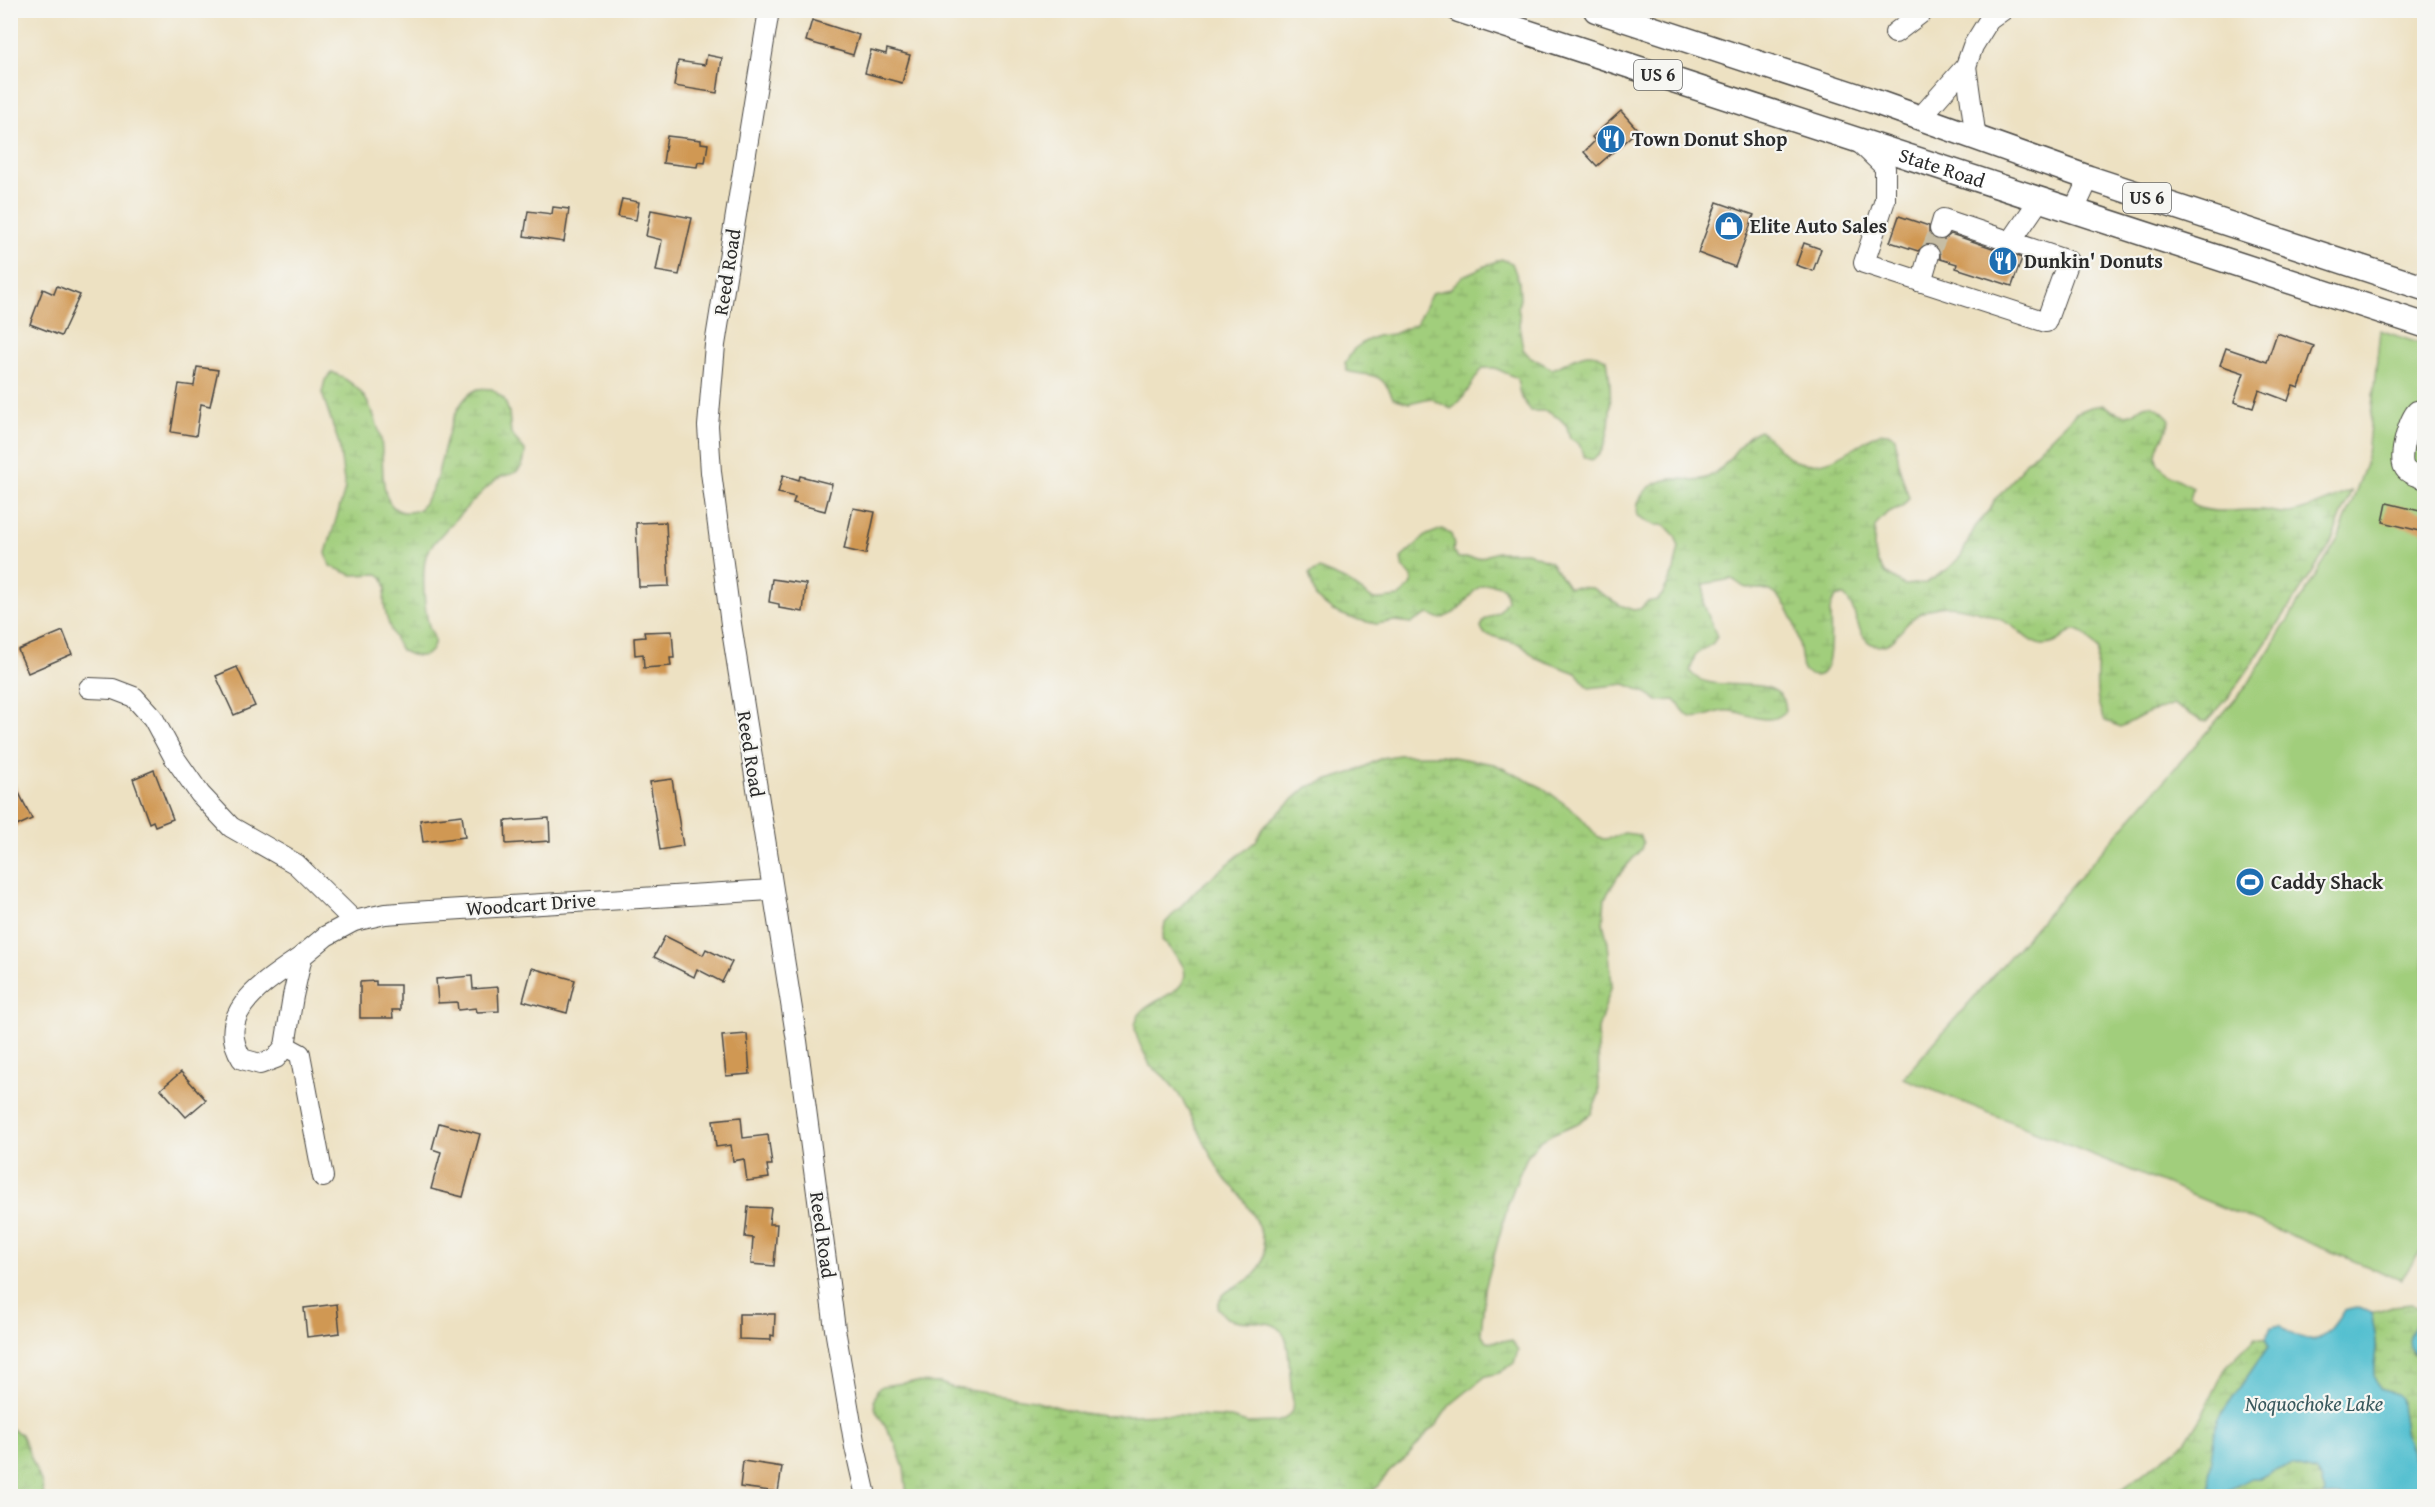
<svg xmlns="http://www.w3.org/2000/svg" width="2435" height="1507" font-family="'Gentium Book Plus',serif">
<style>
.wetland{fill:url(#wetland-marsh);stroke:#667c54;stroke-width:1.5}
.green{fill:#a1ce7c;stroke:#667c54;stroke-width:1.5}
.water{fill:#55c0d0;stroke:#40767e;stroke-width:1.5}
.building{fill:#d09853}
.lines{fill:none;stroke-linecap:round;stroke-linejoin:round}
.minor-tunnel{stroke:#c6bda4;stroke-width:20;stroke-dasharray:20 10;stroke-linecap:butt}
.minor-casing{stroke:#484642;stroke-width:22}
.major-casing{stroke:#484642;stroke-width:27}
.minor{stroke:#fff;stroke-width:20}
.major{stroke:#fff;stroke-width:24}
.labels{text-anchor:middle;stroke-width:4.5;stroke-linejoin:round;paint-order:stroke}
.shield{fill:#f6f6f2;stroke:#686867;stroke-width:1.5}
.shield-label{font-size:18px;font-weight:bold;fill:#2b2b2b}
.poi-label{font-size:20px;font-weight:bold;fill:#2b2b2b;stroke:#f6f6f2;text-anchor:start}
.street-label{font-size:20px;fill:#2b2b2b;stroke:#f6f6f2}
.water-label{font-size:21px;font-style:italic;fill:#38585d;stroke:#f6f6f2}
</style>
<defs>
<pattern id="wetland-marsh" width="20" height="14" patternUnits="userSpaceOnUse" patternTransform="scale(1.5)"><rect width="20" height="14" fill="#a1ce7c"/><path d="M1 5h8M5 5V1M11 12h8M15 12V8" fill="none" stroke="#8bb16b"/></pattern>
</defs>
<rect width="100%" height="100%" fill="#f6f6f2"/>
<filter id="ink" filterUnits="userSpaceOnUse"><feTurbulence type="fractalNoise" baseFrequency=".0167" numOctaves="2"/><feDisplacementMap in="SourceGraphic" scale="12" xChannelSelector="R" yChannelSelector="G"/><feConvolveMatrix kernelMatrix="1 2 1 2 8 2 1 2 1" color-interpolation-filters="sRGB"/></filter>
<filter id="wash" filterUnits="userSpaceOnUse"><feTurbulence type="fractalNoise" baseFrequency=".008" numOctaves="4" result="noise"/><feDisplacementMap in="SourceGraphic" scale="24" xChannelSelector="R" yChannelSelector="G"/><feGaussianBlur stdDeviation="1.35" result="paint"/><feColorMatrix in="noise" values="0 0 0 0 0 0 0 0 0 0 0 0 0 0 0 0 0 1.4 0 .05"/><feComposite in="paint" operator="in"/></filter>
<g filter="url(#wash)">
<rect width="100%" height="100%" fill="#ede1c2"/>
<g class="wetland">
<path d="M 1501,259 L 1512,263 L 1519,282 L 1520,299 L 1518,306 L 1520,319 L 1519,324 L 1523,349 L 1529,356 L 1552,369 C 1573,362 1584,345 1607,360 C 1611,382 1616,449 1592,460 L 1585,458 L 1579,444 L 1570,438 L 1566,425 L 1559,418 L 1546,411 L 1530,411 L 1520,395 L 1517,378 L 1495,368 L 1483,368 C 1471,382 1466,399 1451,409 L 1430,398 L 1409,403 L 1393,398 C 1381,369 1371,378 1347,371 L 1345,363 L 1354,349 L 1364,342 L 1377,336 L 1393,334 L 1416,324 L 1432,293 L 1450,289 L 1463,276 Z"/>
<path d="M 332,372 C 348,380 361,388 369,405 C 374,415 379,429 381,440 C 385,466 375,524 419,510 C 427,499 434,489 437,477 C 444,453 451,399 478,389 C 481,388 488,389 492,389 L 504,399 L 509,412 L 511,434 L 525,450 C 525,457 524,465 518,471 C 512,475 503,475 497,479 C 486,487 431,543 427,553 C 421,568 424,610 429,626 C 431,633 437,639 433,647 C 428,661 411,656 401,650 C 391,634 380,607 386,588 L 383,578 L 378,574 L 352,575 L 330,566 L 326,553 L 345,489 L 339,444 L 322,393 L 325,380 Z"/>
<path d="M 2104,405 C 2112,410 2121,417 2131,414 C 2136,413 2139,408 2144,406 C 2155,403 2162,411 2169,418 C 2169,429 2164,436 2159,445 C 2146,468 2177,478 2193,487 L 2190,500 L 2194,506 C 2218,516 2239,508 2262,510 C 2272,511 2280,514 2290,513 C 2310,510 2332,498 2351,491 L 2330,545 L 2250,667 L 2228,698 L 2207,721 L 2202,721 L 2173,704 L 2145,714 L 2121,727 L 2105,721 C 2093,699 2097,675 2098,650 C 2067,608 2073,645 2043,645 C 2031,644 2021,632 2012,626 C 1996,615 1958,603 1938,607 C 1928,609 1917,614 1910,621 C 1900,630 1891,650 1874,645 C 1855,638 1858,607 1844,596 L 1837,596 L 1832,603 L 1830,610 C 1830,628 1837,694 1803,671 C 1800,647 1797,611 1775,594 C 1766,586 1754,591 1744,587 C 1740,585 1736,581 1732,579 L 1704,584 L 1704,605 L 1717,637 L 1713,643 L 1695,655 L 1690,671 C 1701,691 1749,681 1769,688 C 1789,695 1793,718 1768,719 C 1752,720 1739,709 1723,711 C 1714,712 1700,720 1691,717 C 1685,715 1680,705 1675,700 L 1658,701 L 1645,692 L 1625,684 L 1589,688 L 1576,673 L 1536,658 L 1520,644 L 1485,634 L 1481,628 L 1484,620 L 1499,612 L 1507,600 L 1504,588 C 1478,575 1472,596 1458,610 C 1454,614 1446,616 1441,619 L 1428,614 L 1411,623 L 1395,621 L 1376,624 L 1351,618 L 1333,611 L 1316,598 L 1309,574 L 1319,569 L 1347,581 L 1374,600 L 1399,597 L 1412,584 L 1412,578 L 1402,565 L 1401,558 L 1427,535 L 1442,529 L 1451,534 L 1454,544 L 1453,551 L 1458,558 L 1479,558 L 1497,552 L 1527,552 L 1551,562 L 1568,587 L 1592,588 L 1620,605 L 1633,610 L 1640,609 L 1647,602 L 1657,600 L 1662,595 L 1674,570 L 1679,547 L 1675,536 L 1665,525 L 1655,525 L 1638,516 C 1634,496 1650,483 1669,479 C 1681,477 1693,483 1706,478 C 1732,467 1736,439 1760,430 C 1772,439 1784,457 1795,461 C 1821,470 1844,455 1865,441 C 1871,438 1876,433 1882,433 C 1888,432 1890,434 1895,437 L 1900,470 L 1909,498 L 1902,507 L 1888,512 L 1880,520 L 1875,527 L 1874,547 L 1877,561 L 1884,572 L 1904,585 L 1926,583 L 1948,569 L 1961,556 L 1975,527 L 1990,510 L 1995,499 L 2006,489 L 2026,462 L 2076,413 L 2091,407 Z"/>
<path d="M 1399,755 L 1441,755 L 1494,764 L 1543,788 L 1578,814 L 1597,836 L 1603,839 L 1612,838 L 1624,833 L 1639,835 L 1643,843 L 1641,849 L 1618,876 L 1605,898 L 1603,923 L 1608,943 L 1612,985 L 1598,1029 L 1599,1094 L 1591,1114 L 1578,1123 L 1552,1134 L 1540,1141 L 1528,1155 L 1518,1177 L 1508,1204 L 1485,1289 L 1481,1333 L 1486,1341 C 1496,1343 1502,1339 1512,1341 L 1518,1350 L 1514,1363 L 1499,1373 L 1486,1376 L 1450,1405 L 1436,1425 L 1428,1432 L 1407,1457 L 1391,1470 L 1369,1496 L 907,1496 L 904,1468 L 895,1443 L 876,1411 L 874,1400 L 877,1390 L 882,1386 L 910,1382 L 940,1383 L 954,1388 L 1034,1400 L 1075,1412 L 1104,1416 L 1162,1414 L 1231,1418 L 1247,1423 L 1277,1422 L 1286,1418 L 1292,1411 L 1293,1401 C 1289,1381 1291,1359 1286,1340 C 1279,1313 1245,1327 1227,1318 C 1223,1316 1221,1311 1218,1308 C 1220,1281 1257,1290 1264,1256 C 1267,1239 1251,1210 1241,1196 C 1236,1189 1228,1184 1223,1176 C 1201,1144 1185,1085 1150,1066 C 1146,1053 1136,1043 1135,1027 C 1135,997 1196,998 1183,966 C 1178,956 1169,948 1162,940 L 1165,923 L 1196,890 L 1256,841 L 1265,825 L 1307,787 L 1354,772 L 1382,758 Z"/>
<path d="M 2411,1304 L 2424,1312 L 2410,1336 L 2412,1353 L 2424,1360 L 2424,1460 L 2420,1472 L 2406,1437 L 2400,1398 L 2396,1394 L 2379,1389 C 2370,1373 2375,1363 2376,1347 C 2376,1336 2373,1323 2371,1313 L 2392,1306 Z"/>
<polygon points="2256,1337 2266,1339 2268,1347 2217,1420 2223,1493 2251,1478 2260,1478 2274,1470 2292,1466 2315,1472 2321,1479 2325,1491 2324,1496 2113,1496 2186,1441 2206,1408 2226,1367"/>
<polygon points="10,1428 21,1434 41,1481 44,1496 11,1496"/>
</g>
<polygon class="green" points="2380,330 2424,345 2424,1246 2401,1280 1903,1078 2247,686 2338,539 2366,464"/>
<g class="water">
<path d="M 2357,1307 L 2371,1313 C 2373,1323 2376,1336 2376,1347 C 2375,1363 2370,1373 2379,1389 L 2397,1394 L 2400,1398 L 2406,1437 L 2420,1472 L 2424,1496 L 2324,1496 L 2325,1491 L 2321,1479 L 2315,1472 L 2292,1466 L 2274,1470 L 2260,1478 L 2251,1478 L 2223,1493 L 2217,1493 L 2210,1488 L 2209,1471 L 2217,1420 L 2268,1347 L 2266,1339 L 2271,1327 L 2279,1325 C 2312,1351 2324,1342 2344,1310 Z"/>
<path d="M 2424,1311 L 2424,1360 C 2397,1345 2413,1331 2424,1311 Z"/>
</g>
<g id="blocks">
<g class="building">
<polygon points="812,20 859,35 853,55 806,41"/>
<polygon points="887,49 910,55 902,83 865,73 871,50 886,54"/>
<polygon points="707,55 722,58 717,93 674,86 678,61 705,65"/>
<polygon points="1621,111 1638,130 1597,166 1584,152 1595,141 1592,137"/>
<polygon points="667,136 701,140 701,143 708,144 705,163 698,162 697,167 663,163"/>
<polygon points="622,199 639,202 636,220 618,217"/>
<polygon points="1717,202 1754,215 1735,267 1698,253"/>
<polygon points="553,207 569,209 564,242 524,236 528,211 552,214"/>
<polygon points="651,210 692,218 679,275 656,271 662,240 646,236"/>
<polygon points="1899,216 1929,226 1929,232 1936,240 1943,240 1951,234 2022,258 2012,286 1956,268 1957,264 1940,259 1940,252 1933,244 1926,244 1918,251 1890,242"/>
<polygon points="1804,243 1821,249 1813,271 1796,265"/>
<polygon points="57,286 80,295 61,336 30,324 43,289 54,294"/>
<polygon points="2277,333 2314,346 2299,388 2293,386 2288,401 2259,390 2253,408 2234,402 2244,373 2220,365 2226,348 2267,362"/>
<polygon points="197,367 218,370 210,406 201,404 196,436 171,432 179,384 194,386"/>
<polygon points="783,475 799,480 800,476 832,484 825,511 793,503 795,497 778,493"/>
<polygon points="2387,503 2424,512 2424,532 2383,522"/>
<polygon points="853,508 875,512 866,554 844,549"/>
<polygon points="666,522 669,586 639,587 636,523"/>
<polygon points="772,579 806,584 803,612 779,608 779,604 769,602"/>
<polygon points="63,631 72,654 28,673 18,650"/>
<polygon points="672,631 674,658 670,658 671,666 644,668 643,654 635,655 634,638 645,637 644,632"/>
<polygon points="237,667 255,706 234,715 216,676"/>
<polygon points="154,770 173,819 155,826 153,821 149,823 133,779"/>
<polygon points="10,775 32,819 10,829"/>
<polygon points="672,779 683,846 660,850 650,782"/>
<polygon points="462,815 465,837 423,842 420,820"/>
<polygon points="549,818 550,841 506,844 505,821"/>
<polygon points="665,936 703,955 706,949 732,962 722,982 697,969 694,977 654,957"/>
<polygon points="532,968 575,980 567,1013 523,1001"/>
<polygon points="472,976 473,989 498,987 499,1011 477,1012 476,1008 458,1010 457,1002 438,1003 436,979"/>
<polygon points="376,981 376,985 400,985 400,1010 392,1010 393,1018 360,1018 360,982"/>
<polygon points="747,1034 750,1074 726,1076 722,1036"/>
<polygon points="181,1072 206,1100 186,1117 161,1089"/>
<polygon points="741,1117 743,1138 768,1135 772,1165 767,1165 769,1178 747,1181 744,1159 733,1161 731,1145 716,1147 713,1120"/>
<polygon points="439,1123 480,1134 463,1197 431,1189 441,1152 432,1149"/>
<polygon points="748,1207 771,1208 769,1224 777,1224 774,1266 751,1264 753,1238 745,1237"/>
<polygon points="337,1304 340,1333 307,1337 304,1308"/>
<polygon points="739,1314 775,1314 774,1336 771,1335 771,1340 739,1339"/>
<polygon points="743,1461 782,1467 778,1492 740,1487"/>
</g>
</g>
</g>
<g filter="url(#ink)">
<use href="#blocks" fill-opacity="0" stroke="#484642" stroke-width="1.5"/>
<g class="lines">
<polyline class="minor-tunnel" points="1929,255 1940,229"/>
<g class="minor-casing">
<g id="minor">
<polyline points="769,10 715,345 708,426 711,472 731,624 797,1041 835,1329 855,1447 866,1496"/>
<polyline points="1895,33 1925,10"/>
<polyline points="1966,66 1976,139"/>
<polyline points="1920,118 1966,66 1973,46 1989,20 2003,10"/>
<polyline points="1858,141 1885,167 1885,200 1864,263 2046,322 2068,261 1943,219 1940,229"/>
<polyline points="2074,210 2089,178"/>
<polyline points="2010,243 2040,199"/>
<polyline points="1921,282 1929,255"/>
<path d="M 2424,410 L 2417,411 C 2409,419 2398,456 2404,467 C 2407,474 2417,476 2424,479"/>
<polyline points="89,688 113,689 134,697 153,718 174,757 200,794 231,827 296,864 354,921"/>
<path d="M 302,956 C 268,981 212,1011 242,1059 L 260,1064 L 276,1058 L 285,1046 L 293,996 L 302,956 L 326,936 L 354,921 L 385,914 L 429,911 L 772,890"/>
<polyline points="285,1046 300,1054 323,1177"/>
</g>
</g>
<g class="major-casing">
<g id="major">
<path id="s1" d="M 1459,10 L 2424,325"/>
<polyline points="1596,10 1873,101 2089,178 2424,288"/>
</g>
</g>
<use href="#minor" class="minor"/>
<use href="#major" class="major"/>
</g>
</g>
<defs>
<g id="restaurant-disc" transform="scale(1.5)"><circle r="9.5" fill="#1f6fb2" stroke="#f6f6f2"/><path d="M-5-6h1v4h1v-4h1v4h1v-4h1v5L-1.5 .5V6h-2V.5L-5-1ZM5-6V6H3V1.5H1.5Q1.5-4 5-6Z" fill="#fff"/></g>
<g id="shop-disc" transform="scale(1.5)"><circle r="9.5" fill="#1f6fb2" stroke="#f6f6f2"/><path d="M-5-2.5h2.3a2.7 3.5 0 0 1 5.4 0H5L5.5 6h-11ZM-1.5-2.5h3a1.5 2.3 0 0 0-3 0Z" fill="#fff"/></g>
<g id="stadium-disc" transform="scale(1.5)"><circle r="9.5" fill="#1f6fb2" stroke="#f6f6f2"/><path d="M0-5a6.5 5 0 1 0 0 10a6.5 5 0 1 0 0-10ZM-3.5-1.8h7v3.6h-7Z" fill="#fff"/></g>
</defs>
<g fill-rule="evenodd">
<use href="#restaurant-disc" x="1611" y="139"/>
<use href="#shop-disc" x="1729" y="226"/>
<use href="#restaurant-disc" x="2003" y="261"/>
<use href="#stadium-disc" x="2250" y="882"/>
</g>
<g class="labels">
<g class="shield">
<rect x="1634" y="60" width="48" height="30" rx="4.5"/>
<rect x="2123" y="183" width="48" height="30" rx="4.5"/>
</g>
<g class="shield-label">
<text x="1658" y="81">US 6</text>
<text x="2147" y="204">US 6</text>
</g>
<g class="poi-label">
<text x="1632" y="146">Town Donut Shop</text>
<text x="1750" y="233">Elite Auto Sales</text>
<text x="2024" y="268">Dunkin' Donuts</text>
<text x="2271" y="889">Caddy Shack</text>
</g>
<g class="street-label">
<text dy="7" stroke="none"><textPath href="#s1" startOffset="508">State Road</textPath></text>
<text transform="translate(727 272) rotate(-81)" y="7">Reed Road</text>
<text transform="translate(751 754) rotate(81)" y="7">Reed Road</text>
<text transform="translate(531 904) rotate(-4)" y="7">Woodcart Drive</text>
<text transform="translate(823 1235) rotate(82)" y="7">Reed Road</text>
</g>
<g class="water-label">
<text x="2314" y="1411">Noquochoke Lake</text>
</g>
</g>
<rect width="2435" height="1507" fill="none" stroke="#f6f6f2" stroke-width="36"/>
</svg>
